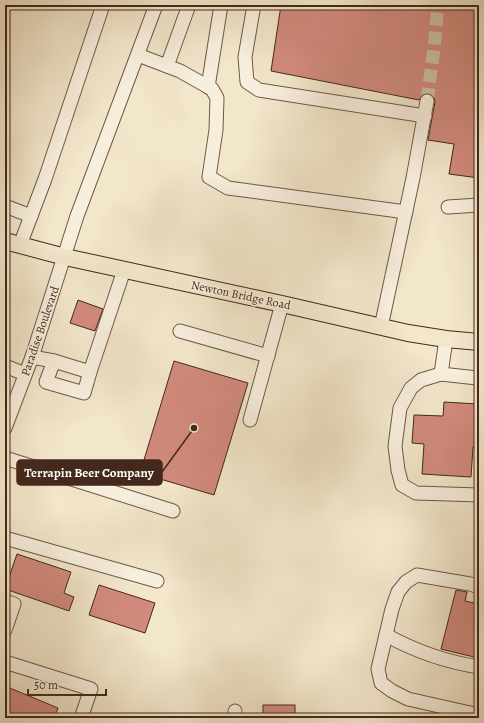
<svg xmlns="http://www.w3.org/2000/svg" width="484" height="723" font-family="Alegreya,serif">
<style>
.building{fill:#d18a7d;stroke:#43281b}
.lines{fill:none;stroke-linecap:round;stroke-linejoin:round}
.minor-tunnel{stroke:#cfc0a8;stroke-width:13;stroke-dasharray:13 6;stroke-linecap:butt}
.minor-casing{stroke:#6f5847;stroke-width:15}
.major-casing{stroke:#43281b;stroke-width:18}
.minor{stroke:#f7efdd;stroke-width:13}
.major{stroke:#f2e6cb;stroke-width:16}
.labels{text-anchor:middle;stroke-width:3;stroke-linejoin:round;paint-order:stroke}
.street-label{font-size:12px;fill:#43281b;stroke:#f7efdd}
.leader{fill:none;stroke:#43281b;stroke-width:1.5}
.callout-dot{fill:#43281b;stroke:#f7efdd;stroke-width:1.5}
.callout{fill:#43281b;stroke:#43281b;stroke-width:1.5}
.callout-label{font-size:13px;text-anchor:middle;font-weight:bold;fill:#fff}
</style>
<rect width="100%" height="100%" fill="#f2e6cb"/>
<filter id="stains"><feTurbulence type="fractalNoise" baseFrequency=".005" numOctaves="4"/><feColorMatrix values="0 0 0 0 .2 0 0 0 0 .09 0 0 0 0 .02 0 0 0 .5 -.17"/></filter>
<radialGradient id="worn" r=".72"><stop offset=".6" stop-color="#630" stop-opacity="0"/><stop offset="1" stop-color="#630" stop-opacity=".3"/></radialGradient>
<g class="building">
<polygon points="281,5 479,5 479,178 449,174 454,144 428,140 435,102 434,98 432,95 428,93 424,94 419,100 271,71"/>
<polygon points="78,300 103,309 95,331 70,323"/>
<polygon points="174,361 248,383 214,495 140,473"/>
<polygon points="444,402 478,404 477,417 479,417 479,447 473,447 471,477 422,474 424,444 412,443 414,415 443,416"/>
<polygon points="17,554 71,572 64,593 74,597 69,611 5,589"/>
<polygon points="99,585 155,603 145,633 89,615"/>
<polygon points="456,590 467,592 465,601 479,604 479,647 477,646 474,657 441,649"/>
<polygon points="5,686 58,708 54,718 5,718"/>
<rect x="263" y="705" width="32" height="13"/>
</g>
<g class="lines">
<polyline class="minor-tunnel" points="427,101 434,49 438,5"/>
<g class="minor-casing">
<g id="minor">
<polyline points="254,5 245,57 247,82 259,90 425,116"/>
<polyline points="138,55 180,71 212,89 217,98 216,130 209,177 228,188 406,212"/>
<polyline points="167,66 189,5"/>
<polyline points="208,87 221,5"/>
<polyline points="5,206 31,216"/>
<polyline points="448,207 479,205"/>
<polyline points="20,245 45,179 103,5"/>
<polyline points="381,327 413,178 427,101"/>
<polyline points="180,331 268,356"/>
<polyline points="32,357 54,361 90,372 124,270"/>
<polyline points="54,361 46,382 84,393 90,372"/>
<polyline points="5,366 25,374"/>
<polyline points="441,374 446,339"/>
<polyline points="479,376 477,378 441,374 421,380 411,388 400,408 395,446 398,470 402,485 416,493 479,495"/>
<polyline points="250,420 282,304"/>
<polyline points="5,428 32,357 77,216 156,5"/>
<polyline points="5,458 173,511"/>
<polyline points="5,538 157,581"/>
<polyline points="479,587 470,584 417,575 406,582 398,592 392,609 378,669 381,683 392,691 408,699 479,715"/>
<polyline points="5,601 14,604 5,630"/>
<path d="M 386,635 C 415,651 446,662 479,667"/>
<polyline points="5,662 91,689 81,718"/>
<polyline points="235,718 235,711"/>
</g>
</g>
<g class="major-casing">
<polyline id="major" points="5,241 65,257 282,304 408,333 446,339 479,342"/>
</g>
<use href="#minor" class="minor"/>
<use href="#major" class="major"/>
</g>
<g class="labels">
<g class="street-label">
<text transform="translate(241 295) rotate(12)" y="4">Newton Bridge Road</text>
<text transform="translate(40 331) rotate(-71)" y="4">Paradise Boulevard</text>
</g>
</g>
<path class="leader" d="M194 428L162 472"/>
<circle class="callout-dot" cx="194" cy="428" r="4"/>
<rect class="callout" x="17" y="460" width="145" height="25" rx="4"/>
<g class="callout-label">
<text x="89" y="477">Terrapin Beer Company</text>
</g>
<rect width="484" height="723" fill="none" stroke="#f2e6cb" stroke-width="20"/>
<rect x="6" y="6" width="472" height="711" fill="none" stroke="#43281b" stroke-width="2"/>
<rect x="10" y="10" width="464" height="703" fill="none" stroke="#43281b"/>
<path d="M28 689v6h78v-6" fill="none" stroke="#43281b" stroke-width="2"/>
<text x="34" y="689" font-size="12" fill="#43281b" stroke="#f7efdd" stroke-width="3" paint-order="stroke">50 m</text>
<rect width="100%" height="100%" filter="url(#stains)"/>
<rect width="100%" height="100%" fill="url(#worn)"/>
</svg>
